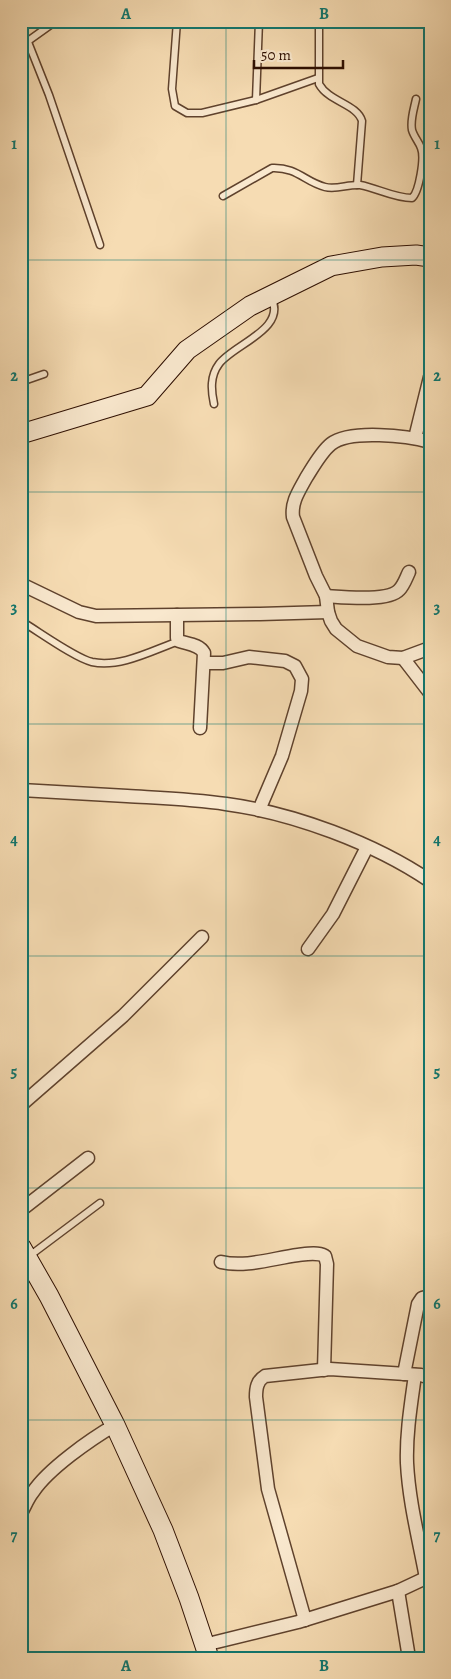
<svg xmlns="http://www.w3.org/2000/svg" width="451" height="1679" font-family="Alegreya,serif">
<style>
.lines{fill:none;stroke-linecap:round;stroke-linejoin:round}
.service-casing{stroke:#5f422d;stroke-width:9}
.minor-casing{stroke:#5f422d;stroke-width:15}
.secondary-casing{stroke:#2d0e00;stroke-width:21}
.service{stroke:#f9e8ce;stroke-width:6}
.minor{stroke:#f9e8ce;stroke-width:12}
.secondary{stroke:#f9e8ce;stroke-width:19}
.grid{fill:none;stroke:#0f766e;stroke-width:1;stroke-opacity:0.55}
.neatline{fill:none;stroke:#0f766e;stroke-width:2}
.grid-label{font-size:16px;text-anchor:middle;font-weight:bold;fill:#0f766e}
</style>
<rect width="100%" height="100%" fill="#f6dcb3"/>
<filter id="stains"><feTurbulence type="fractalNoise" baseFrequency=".004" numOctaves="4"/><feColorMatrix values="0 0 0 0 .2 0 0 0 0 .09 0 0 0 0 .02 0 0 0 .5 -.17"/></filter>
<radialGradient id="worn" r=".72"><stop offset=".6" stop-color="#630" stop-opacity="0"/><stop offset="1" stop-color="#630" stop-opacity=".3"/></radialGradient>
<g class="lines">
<g class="service-casing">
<g id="service">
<polyline points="177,21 172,89 175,106 187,113 202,113 256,100 318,78"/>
<path d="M 319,21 L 319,84 C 329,102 357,104 362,121 L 357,185"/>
<polyline points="28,42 49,95 100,245"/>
<polyline points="21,46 56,21"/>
<polyline points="256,100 259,21"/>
<path d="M 223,196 L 272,168 C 297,167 305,182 325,187 C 337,190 348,184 360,185 C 377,188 394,198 412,198 C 419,192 425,158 421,148 C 419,142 414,137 412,130 C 410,120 414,109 416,99"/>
<polyline points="21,382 44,374"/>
<path d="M 214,404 C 211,390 210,376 219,364 C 234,344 288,329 271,297"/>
<path d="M 21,621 C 38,631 75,658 92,662 C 121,668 153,650 179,641"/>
<polyline points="28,1257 100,1203"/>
</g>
</g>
<g class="minor-casing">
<g id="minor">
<polyline points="415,438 430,377"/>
<path d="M 430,442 C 408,436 350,429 331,444 C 321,452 313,467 306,478 C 299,491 291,502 293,517 L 316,576 L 326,596 L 328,612 L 331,621 L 336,629 L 357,646 L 388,657 L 403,658 L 430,648"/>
<polyline points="21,584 79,612 96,616 260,614 328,612"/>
<path d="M 326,596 C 342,597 388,602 399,590 C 404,585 406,578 409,572"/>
<path d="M 177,615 L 177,638 L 179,641 C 187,644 199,644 204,653 L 200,728"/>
<polyline points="403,658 430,693"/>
<polyline points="204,663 223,663 249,657 285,661 295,666 302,679 301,691 282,756 259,810"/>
<path d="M 21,790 C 57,792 92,794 127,796 C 160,798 193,799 226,804 C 293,813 374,843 430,881"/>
<polyline points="308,949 333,914 367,847"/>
<polyline points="21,1105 123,1016 202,937"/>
<polyline points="21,1210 88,1158"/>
<path d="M 221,1262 C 245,1268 274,1258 298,1255 C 307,1254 317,1252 325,1256 L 327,1264 L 324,1370"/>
<polyline points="404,1374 418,1304 422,1298 430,1296"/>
<path d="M 415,1375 C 411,1404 406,1434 407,1463 C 409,1502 419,1540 426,1578"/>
<path d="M 21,1513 C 25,1506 28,1498 33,1492 C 48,1469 91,1439 115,1425"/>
<polyline points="398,1591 409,1658"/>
<path d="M 305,1620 L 268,1489 L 256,1397 C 256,1388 257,1381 265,1376 L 330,1369 L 421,1375 L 430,1378"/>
<polyline points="204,1645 298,1622 398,1591 430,1576"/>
</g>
</g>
<g class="secondary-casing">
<g id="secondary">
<polyline points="21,434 147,396 187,350 250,306 331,266 382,257 416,255 430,257"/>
<polyline points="21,1247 49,1296 115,1425 163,1530 189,1598 209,1658"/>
</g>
</g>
<use href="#service" class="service"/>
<use href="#minor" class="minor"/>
<use href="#secondary" class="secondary"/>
</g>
<path class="grid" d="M 226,21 L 226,1658M 21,260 L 430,260M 21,492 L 430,492M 21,724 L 430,724M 21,956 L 430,956M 21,1188 L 430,1188M 21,1420 L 430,1420"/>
<rect width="451" height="1679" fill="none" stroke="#f6dcb3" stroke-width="55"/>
<path d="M254 60v8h89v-8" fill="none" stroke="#2d0e00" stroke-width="2.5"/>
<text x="261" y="60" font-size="15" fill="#2d0e00" stroke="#f9e8ce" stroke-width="4" paint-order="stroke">50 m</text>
<rect x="28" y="28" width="396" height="1624" class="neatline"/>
<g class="grid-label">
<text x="126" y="19">A</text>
<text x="324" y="19">B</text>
<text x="14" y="149">1</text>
<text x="437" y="149">1</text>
<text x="14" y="381">2</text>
<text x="437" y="381">2</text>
<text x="14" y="613">3</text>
<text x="437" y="613">3</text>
<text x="14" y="845">4</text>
<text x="437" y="845">4</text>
<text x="14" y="1077">5</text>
<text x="437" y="1077">5</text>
<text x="14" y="1309">6</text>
<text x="437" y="1309">6</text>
<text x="14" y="1541">7</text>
<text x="437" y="1541">7</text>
<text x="126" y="1671">A</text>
<text x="324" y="1671">B</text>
</g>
<rect width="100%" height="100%" filter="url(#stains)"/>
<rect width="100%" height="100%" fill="url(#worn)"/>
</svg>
